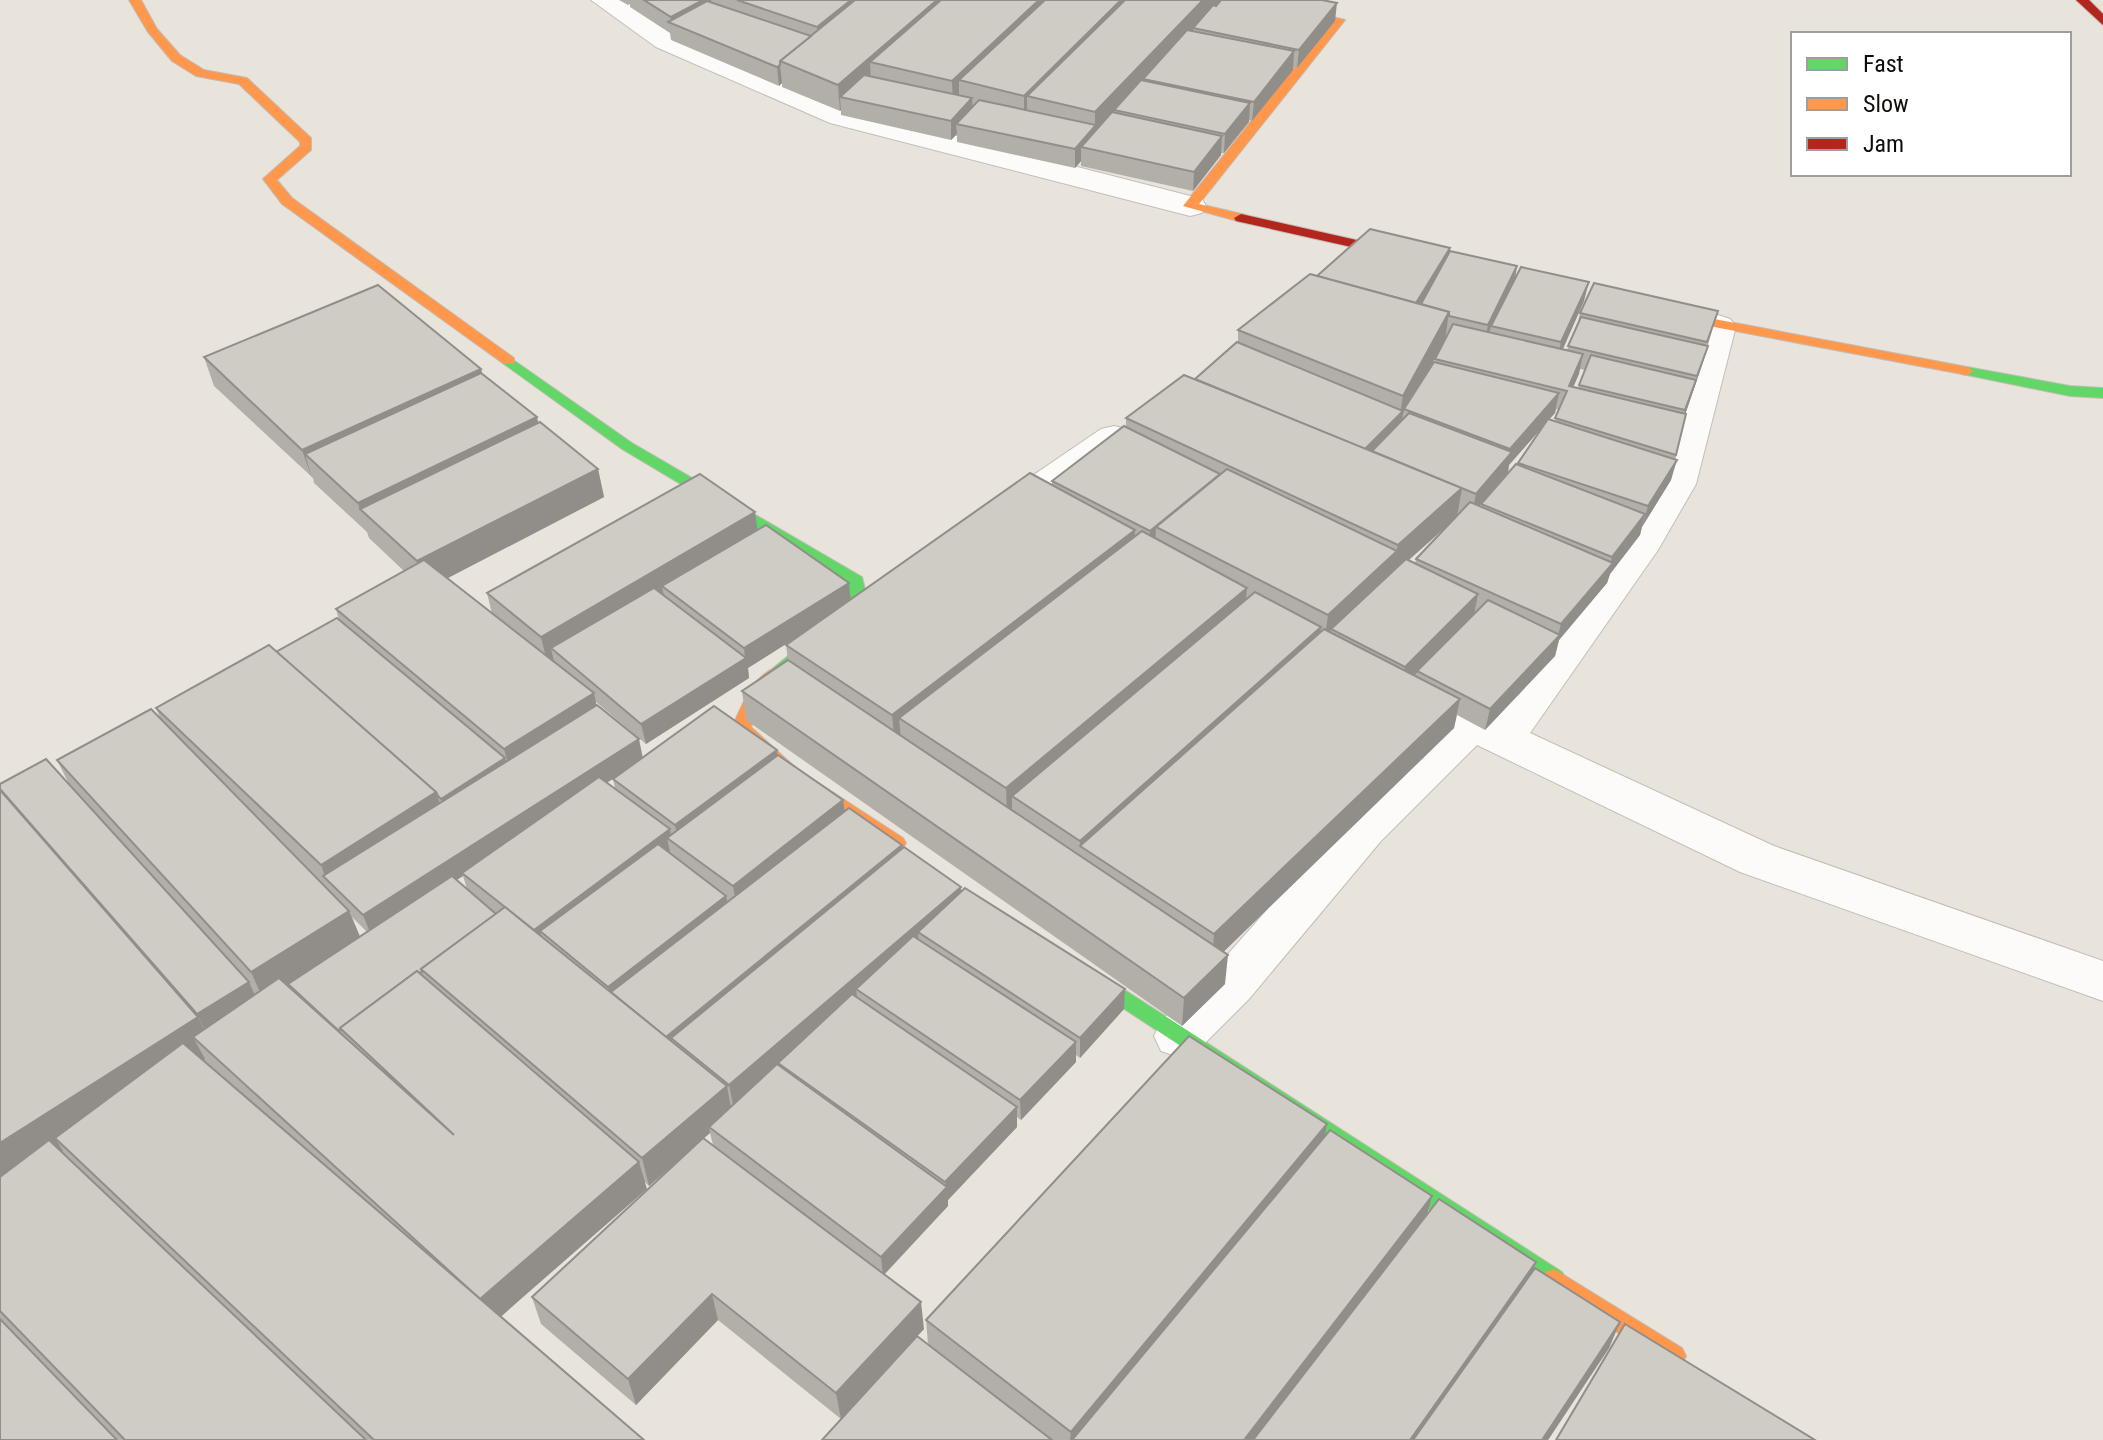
<svg xmlns="http://www.w3.org/2000/svg" width="2103" height="1440" font-family="'Roboto Condensed',sans-serif">
<style>
.lines{fill:none;stroke-linecap:round;stroke-linejoin:round}
.street-casing{stroke:#c2beb8;stroke-width:2}
.fast-casing{stroke:#c2beb8;stroke-width:2}
.slow-casing{stroke:#c2beb8;stroke-width:2}
.jam-casing{stroke:#c2beb8;stroke-width:2}
.street{fill:#fcfbfa;fill-rule:evenodd}
.fast{fill:#63d668;fill-rule:evenodd}
.slow{fill:#ff974d;fill-rule:evenodd}
.jam{fill:#b3261e;fill-rule:evenodd}
.wall{fill:#b2afa9;fill-rule:evenodd}
.shaded-wall{fill:#918e8a}
.building{fill:#cfcbc5;stroke:#918e8a;stroke-width:2}
</style>
<rect width="100%" height="100%" fill="#e8e3db"/>
<g class="lines">
<g class="street-casing">
<g id="street">
<polygon points="591,0 624,0 676,35 852,109 1202,199 1206,206 1202,213 1190,216 830,123 656,47"/>
<path d="M 1718,315 L 1730,319 L 1736,326 L 1696,484 L 1658,550 L 1530,733 L 1774,846 L 2103,961 L 2103,1001 L 1740,872 L 1477,745 L 1381,841 L 1249,999 L 1197,1051 L 1179,1057 L 1161,1051 L 1154,1036 L 1161,1021 L 1213,971 L 1349,817 L 1441,728 L 1386,702 L 1379,691 L 1386,680 C 1417,671 1465,703 1495,717 L 1627,535 L 1658,484 L 1700,326 L 1706,319 Z"/>
<polygon points="1114,426 1127,429 1133,437 1127,445 1013,526 999,530 985,526 979,517 985,508 1101,429"/>
</g>
</g>
<g class="fast-casing">
<g id="fast">
<polygon points="509,357 632,443 862,577 866,594 846,627 784,677 772,677 769,673 772,669 834,619 850,594 848,584 622,449 504,364 502,361"/>
<polygon points="1967,367 2070,386 2103,388 2103,398 2070,396 1962,374 1960,371"/>
<polygon points="1075,958 1562,1272 1566,1279 1562,1286 1554,1289 1546,1286 1068,972 1065,966 1068,960"/>
</g>
</g>
<g class="slow-casing">
<g id="slow">
<polygon points="129,0 141,0 157,29 180,55 204,70 247,78 311,138 311,150 277,180 292,198 514,358 514,364 504,364 282,204 263,179 300,146 300,142 239,84 196,76 172,61 148,32"/>
<polygon points="1243,0 1265,0 1345,20 1199,204 1246,215 1248,218 1241,222 1183,206 1331,22"/>
<polygon points="1656,308 1967,367 1974,371 1967,375 1651,315 1649,312"/>
<path d="M 778,667 L 787,673 L 761,702 L 751,727 L 797,769 L 903,838 L 906,843 L 903,848 L 889,848 L 783,779 L 735,733 L 732,728 C 741,707 753,674 778,667 Z"/>
<polygon points="1554,1269 1682,1348 1686,1356 1682,1364 1674,1367 1666,1364 1546,1286 1542,1279 1546,1272"/>
</g>
</g>
<g class="jam-casing">
<g id="jam">
<polygon points="2076,0 2089,0 2103,14 2103,25"/>
<polygon points="1241,214 1414,253 1421,257 1414,261 1236,221 1234,218"/>
</g>
</g>
<use href="#street" class="street"/>
<use href="#fast" class="fast"/>
<use href="#slow" class="slow"/>
<use href="#jam" class="jam"/>
</g>
<g class="wall">
<polygon points="619,0 1322,0 1335,21 1297,68 1293,67 1293,70 1252,121 1249,120 1224,153 1221,153 1221,155 1193,191 1081,166 1081,161 1075,168 957,142 957,134 951,140 841,115 841,110 840,111 782,87 782,83 779,86 671,40 670,33 630,7 630,4 628,5"/>
<path d="M 1449,254 L 1584,301 L 1563,349 L 1567,350 L 1577,326 L 1580,313 L 1712,331 L 1702,365 L 1685,414 L 1671,480 L 1642,527 L 1640,535 L 1610,574 L 1607,583 L 1559,640 L 1555,656 L 1485,730 L 1457,715 L 1454,728 L 1223,952 L 1225,984 L 1182,1026 L 746,720 L 742,691 L 788,660 L 786,645 L 798,636 L 748,668 L 749,678 L 646,744 L 596,702 L 596,705 L 643,757 L 777,755 L 843,800 L 845,811 L 902,845 L 903,848 L 961,892 L 1124,1009 L 1080,1058 L 1076,1055 L 1076,1062 L 1021,1120 L 1017,1117 L 1017,1127 L 948,1200 L 948,1206 L 884,1274 L 924,1329 L 917,1336 L 928,1344 L 926,1320 L 1325,1137 L 1427,1215 L 1536,1262 L 1534,1270 L 1620,1322 L 1609,1348 L 1548,1440 L 822,1440 L 841,1419 L 718,1320 L 636,1405 L 541,1324 L 532,1297 L 679,1160 L 649,1186 L 645,1182 L 501,1317 L 644,1440 L 118,1440 L 0,1318 L 0,784 L 70,786 L 57,760 L 161,720 L 156,708 L 276,652 L 339,620 L 336,609 L 404,571 L 369,538 L 367,532 L 314,483 L 313,478 L 214,386 L 204,357 L 481,369 L 482,374 L 538,423 L 598,469 L 604,497 L 447,578 L 492,614 L 487,593 L 758,530 L 850,599 L 1052,485 L 1052,481 L 1126,427 L 1126,418 L 1195,379 L 1238,343 L 1238,330 L 1317,276 ZM 1442,344 L 1434,362 L 1422,382 ZM 1580,369 L 1585,370 L 1578,388 L 1573,387 ZM 1556,409 L 1559,410 L 1555,421 L 1549,419 L 1555,413 ZM 1543,426 L 1517,464 L 1481,506 L 1480,505 L 1508,472 L 1509,465 ZM 1449,524 L 1416,559 L 1415,563 L 1409,560 ZM 613,779 L 615,788 L 607,783 ZM 463,876 L 467,889 L 456,880 ZM 352,917 L 367,932 L 360,937 ZM 710,1133 L 713,1145 L 704,1138 Z"/>
</g>
<g class="shaded-wall">
<polygon points="703,0 711,0 713,14 671,23 671,17"/>
<polygon points="851,0 885,0 819,52 817,27"/>
<polygon points="937,0 967,0 870,62 871,84 840,97 841,110 840,111 838,85"/>
<polygon points="1039,0 1066,0 959,80 959,101 953,107 952,81"/>
<polygon points="1121,0 1146,0 1027,96 1027,119 1024,122 1024,96"/>
<polygon points="1203,0 1225,0 1193,28 1193,34 1143,79 1143,87 1114,110 1114,118 1081,147 1081,161 1075,168 1075,149 1095,126 1095,112"/>
<polygon points="1337,3 1335,21 1297,68 1299,50"/>
<polygon points="1294,51 1293,70 1252,121 1254,102"/>
<polygon points="780,65 782,83 779,86 777,67"/>
<polygon points="972,98 973,117 956,124 957,134 951,140 951,121"/>
<polygon points="1250,103 1249,122 1224,153 1225,134"/>
<polygon points="1222,136 1221,155 1193,191 1194,172"/>
<polygon points="1450,248 1447,268 1421,309 1414,306"/>
<polygon points="1517,266 1514,286 1491,326 1489,334 1484,344 1488,325"/>
<polygon points="1589,282 1584,301 1557,362 1561,342"/>
<polygon points="1449,312 1445,340 1407,410 1404,409 1400,431 1370,461 1362,452 1400,414 1403,396"/>
<polygon points="1708,346 1702,365 1680,430 1685,410"/>
<polygon points="1583,354 1579,374 1565,406 1569,386"/>
<polygon points="481,369 488,397 305,454 312,478 302,450"/>
<polygon points="1559,393 1555,413 1509,465 1508,472 1472,514 1476,494 1509,455 1510,449"/>
<polygon points="537,417 543,445 360,510 358,503"/>
<polygon points="1677,460 1671,480 1642,527 1648,506"/>
<polygon points="598,469 604,497 425,590 417,561"/>
<polygon points="1221,474 1156,527 1155,546 1149,552 1150,531"/>
<polygon points="1462,488 1457,517 1331,629 1330,639 1324,644 1328,615 1396,552 1398,545"/>
<polygon points="755,512 759,541 662,586 664,597 551,648 554,662 548,666 541,637"/>
<polygon points="1645,514 1640,535 1610,574 1607,583 1559,640 1555,656 1485,730 1490,709 1557,639 1561,624 1610,566 1612,557"/>
<polygon points="1135,530 1134,559 899,718 901,739 895,744 892,715"/>
<polygon points="849,583 851,603 748,668 749,678 646,744 641,724 745,658 744,648"/>
<polygon points="1247,588 1244,617 1012,796 1012,812 1007,817 1006,788"/>
<polygon points="1478,594 1474,615 1402,688 1405,667"/>
<polygon points="1321,627 1317,656 1080,846 1080,841"/>
<polygon points="594,693 600,722 512,778 504,749"/>
<polygon points="1460,699 1454,728 1212,963 1214,934"/>
<polygon points="639,739 643,759 464,875 462,873 463,876 371,935 363,915"/>
<polygon points="777,750 779,771 679,845 675,825"/>
<polygon points="505,758 511,779 448,820 441,799"/>
<polygon points="436,792 446,821 326,879 321,865"/>
<polygon points="843,800 846,820 737,907 733,886"/>
<polygon points="670,829 672,841 667,838 670,852 553,941 540,931 545,947 533,931"/>
<polygon points="902,845 904,865 671,1038 674,1054 666,1038"/>
<polygon points="961,887 962,907 918,932 919,944 856,989 857,997 778,1063 779,1065 733,1105 729,1085"/>
<polygon points="726,896 730,916 613,1007 608,987"/>
<polygon points="349,911 361,939 264,1001 251,972"/>
<polygon points="1228,955 1225,984 1182,1026 1184,998"/>
<polygon points="249,982 258,1002 207,1034 197,1014"/>
<polygon points="1125,989 1124,1009 1080,1058 1080,1038"/>
<polygon points="198,1017 216,1052 193,1037 205,1059 66,1149 55,1138 63,1151 0,1192 0,1143"/>
<polygon points="1076,1042 1076,1062 1021,1120 1020,1100"/>
<polygon points="727,1086 732,1114 709,1127 710,1133 649,1186 642,1158"/>
<polygon points="1017,1107 1017,1127 948,1200 948,1206 883,1276 881,1257 946,1188 945,1182"/>
<polygon points="1327,1124 1322,1152 1084,1440 1070,1440 1071,1432"/>
<polygon points="639,1162 647,1189 491,1325 480,1299"/>
<polygon points="1432,1196 1425,1223 1259,1440 1244,1440"/>
<polygon points="1536,1262 1528,1289 1420,1440 1410,1440"/>
<polygon points="712,1294 718,1320 636,1405 628,1379"/>
<polygon points="921,1302 924,1329 841,1419 836,1393"/>
<polygon points="1620,1322 1609,1348 1548,1440 1542,1440"/>
</g>
<g class="building">
<polygon points="644,0 703,0 671,17"/>
<polygon points="737,0 851,0 817,27"/>
<polygon points="855,0 937,0 838,85 780,61"/>
<polygon points="941,0 1039,0 952,81 870,62"/>
<polygon points="1045,0 1121,0 1024,96 959,80"/>
<polygon points="1125,0 1203,0 1095,112 1027,96"/>
<polygon points="1221,0 1322,0 1337,3 1299,50 1193,28 1213,5 1216,6"/>
<polygon points="707,1 811,36 780,61 780,65 777,67 668,22"/>
<polygon points="1187,30 1294,51 1254,102 1143,79"/>
<polygon points="864,75 972,98 951,121 840,97"/>
<polygon points="1141,80 1250,103 1225,134 1114,110"/>
<polygon points="979,100 1096,125 1075,149 956,124"/>
<polygon points="1112,112 1222,136 1194,172 1081,147"/>
<polygon points="1370,229 1450,248 1416,303 1317,276"/>
<polygon points="1450,251 1517,266 1488,325 1449,316 1449,312 1421,304"/>
<polygon points="1521,267 1589,282 1561,342 1491,326"/>
<polygon points="1310,274 1449,312 1403,396 1238,330"/>
<polygon points="1594,283 1718,311 1707,342 1580,313"/>
<polygon points="378,285 481,369 302,450 204,357"/>
<polygon points="1581,317 1708,346 1697,376 1568,346"/>
<polygon points="1453,324 1583,354 1569,386 1686,414 1676,455 1555,418 1567,391 1435,359"/>
<polygon points="1237,342 1403,411 1365,449 1195,379"/>
<polygon points="1591,355 1696,380 1685,410 1579,385"/>
<polygon points="1434,362 1559,393 1510,449 1404,409"/>
<polygon points="481,373 537,417 358,503 305,454"/>
<polygon points="1184,375 1462,488 1398,545 1126,418"/>
<polygon points="1409,413 1512,452 1476,494 1372,451"/>
<polygon points="1548,419 1677,460 1648,506 1518,463"/>
<polygon points="540,422 598,469 417,561 360,509"/>
<polygon points="1124,426 1220,474 1150,531 1052,481"/>
<polygon points="1516,464 1645,514 1612,557 1481,504"/>
<polygon points="1227,469 1397,551 1328,615 1156,527"/>
<polygon points="1030,473 1135,530 892,715 786,645"/>
<polygon points="700,474 755,512 541,637 487,593"/>
<polygon points="1470,502 1613,563 1561,624 1416,559"/>
<polygon points="766,525 849,583 744,648 662,586"/>
<polygon points="1142,531 1247,588 1006,788 899,718"/>
<polygon points="1406,559 1478,594 1405,667 1331,629"/>
<polygon points="424,560 594,693 504,749 336,609"/>
<polygon points="654,588 746,658 641,724 551,648"/>
<polygon points="1255,592 1321,627 1080,841 1012,796"/>
<polygon points="1488,600 1560,635 1490,709 1417,671"/>
<polygon points="337,618 505,758 441,799 438,796 436,792 276,652"/>
<polygon points="1324,629 1460,699 1214,934 1080,846"/>
<polygon points="269,645 436,792 321,865 156,708"/>
<polygon points="788,660 1228,955 1184,998 742,691"/>
<polygon points="597,705 639,739 363,915 323,876"/>
<polygon points="714,706 777,750 675,825 613,779"/>
<polygon points="151,709 349,911 251,972 57,760"/>
<polygon points="778,755 843,800 733,886 667,838"/>
<polygon points="46,759 249,982 197,1014 0,789 0,784"/>
<polygon points="599,777 670,829 534,930 462,873"/>
<polygon points="0,790 198,1017 0,1143"/>
<polygon points="849,808 902,845 666,1037 611,992"/>
<polygon points="658,844 726,896 608,987 540,931"/>
<polygon points="904,847 961,887 729,1085 671,1038"/>
<polygon points="452,876 496,914 421,969 422,972 420,973 417,971 340,1028 341,1030 339,1031 288,984"/>
<polygon points="965,888 1125,989 1080,1038 918,932"/>
<polygon points="505,907 727,1086 642,1158 421,969"/>
<polygon points="913,936 1076,1042 1020,1100 856,989"/>
<polygon points="417,971 639,1162 480,1299 193,1037 279,978 454,1135 340,1028"/>
<polygon points="852,994 1017,1107 945,1182 778,1063"/>
<polygon points="1189,1036 1327,1124 1071,1432 926,1320"/>
<polygon points="183,1043 644,1440 374,1440 55,1138"/>
<polygon points="777,1064 947,1187 881,1257 709,1127"/>
<polygon points="1330,1130 1432,1196 1244,1440 1072,1440"/>
<polygon points="703,1138 921,1302 836,1393 712,1294 628,1379 532,1297"/>
<polygon points="49,1140 366,1440 125,1440 0,1311 0,1177"/>
<polygon points="1439,1199 1536,1262 1410,1440 1253,1440"/>
<polygon points="1535,1268 1620,1322 1542,1440 1413,1440"/>
<polygon points="0,1319 117,1440 0,1440"/>
<polygon points="1625,1324 1815,1440 1556,1440"/>
<polygon points="917,1336 1052,1440 822,1440"/>
</g>
<rect x="1791" y="32" width="280" height="144" fill="#ffffff" stroke="#9f9e9c" stroke-width="2"/>
<rect x="1807" y="58" width="40" height="12" fill="#63d668" stroke="#9f9e9c" stroke-width="2"/>
<text x="1863" y="72" font-size="24" fill="#100c08">Fast</text>
<rect x="1807" y="98" width="40" height="12" fill="#ff974d" stroke="#9f9e9c" stroke-width="2"/>
<text x="1863" y="112" font-size="24" fill="#100c08">Slow</text>
<rect x="1807" y="138" width="40" height="12" fill="#b3261e" stroke="#9f9e9c" stroke-width="2"/>
<text x="1863" y="152" font-size="24" fill="#100c08">Jam</text>
</svg>
